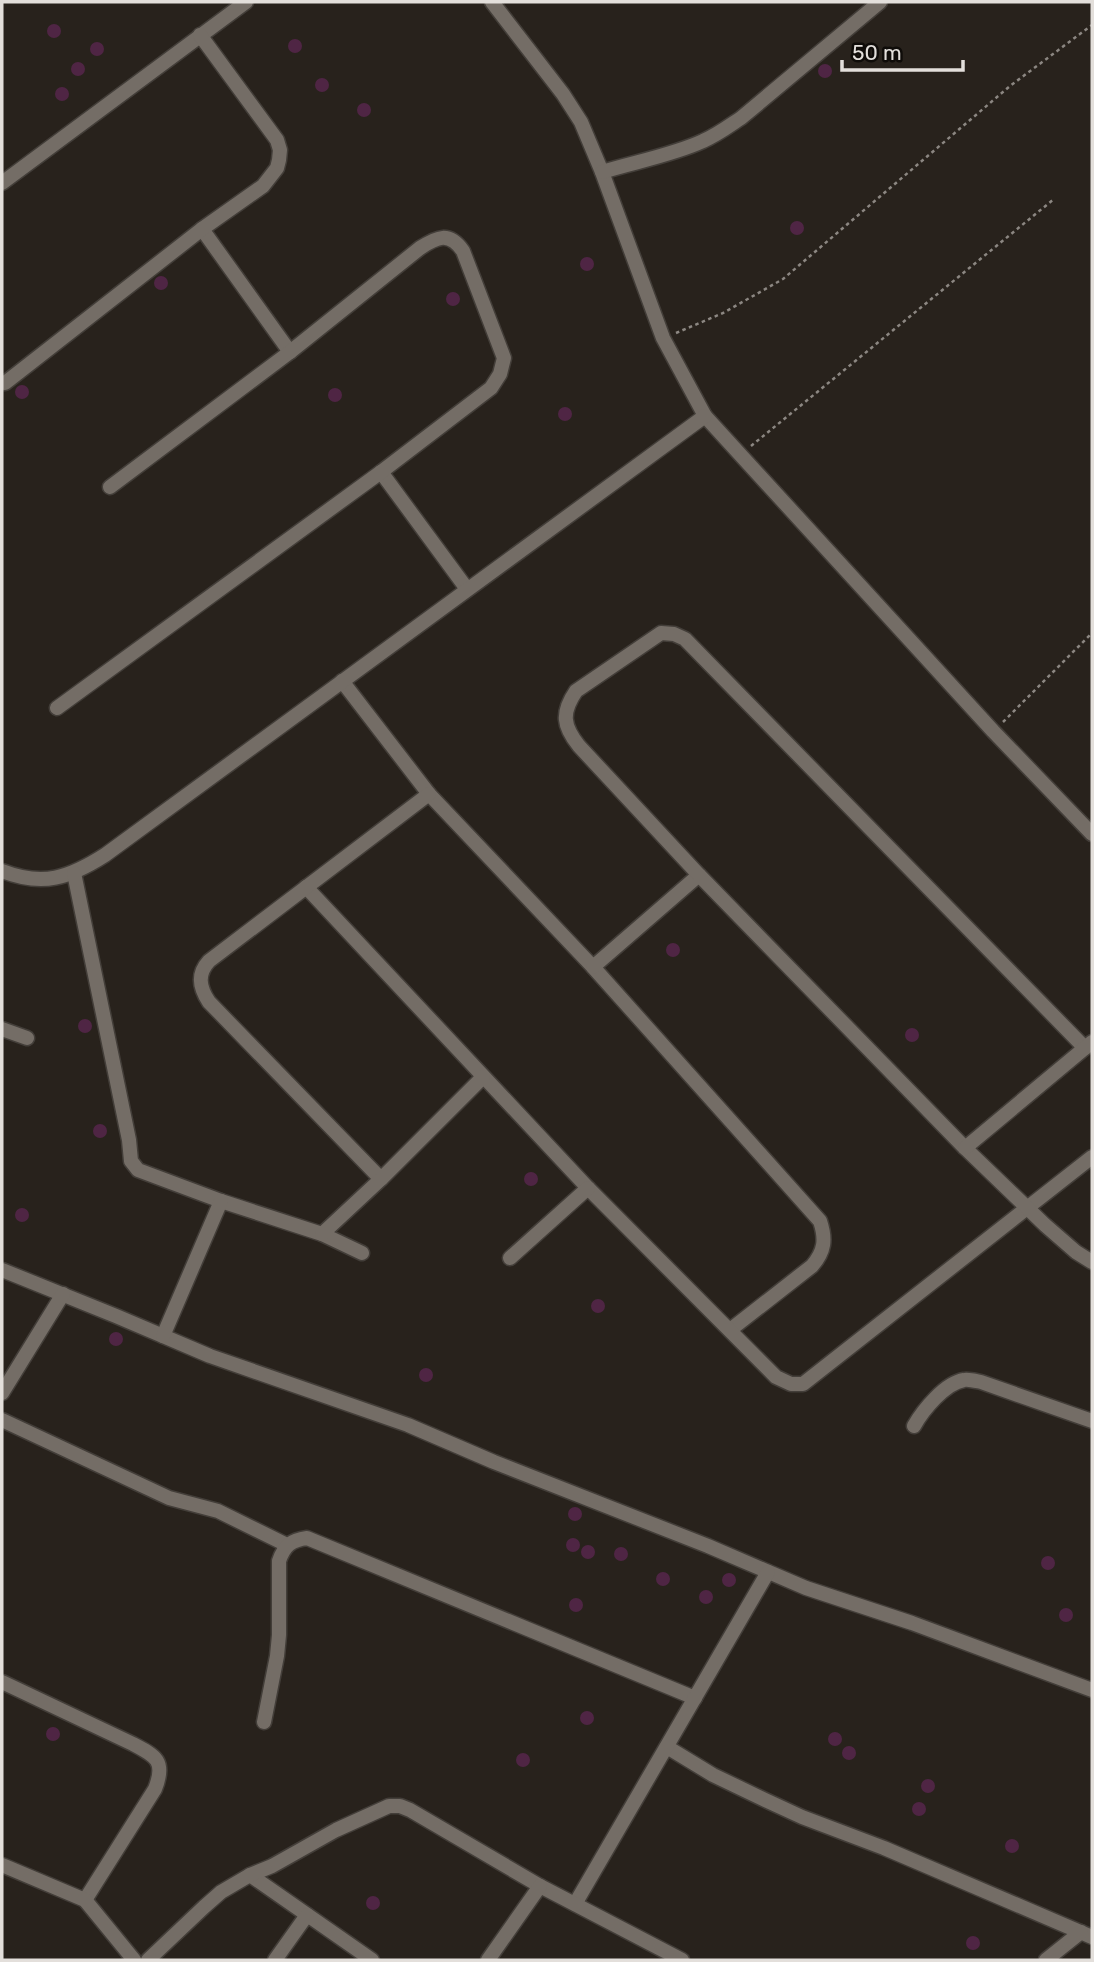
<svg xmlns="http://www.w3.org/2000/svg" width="1094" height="1962" font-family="Rubik,sans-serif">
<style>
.building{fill:#4f2544}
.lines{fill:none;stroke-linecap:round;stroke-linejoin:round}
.minor-casing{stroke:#433e39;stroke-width:17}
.path{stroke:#8c8782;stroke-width:2.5;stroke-dasharray:3.5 3.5;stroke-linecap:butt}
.minor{stroke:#746d66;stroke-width:14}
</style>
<rect width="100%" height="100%" fill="#28221c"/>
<g class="building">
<circle cx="54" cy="31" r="7"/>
<circle cx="295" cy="46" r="7"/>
<circle cx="97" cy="49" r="7"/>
<circle cx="78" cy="69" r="7"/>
<circle cx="825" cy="71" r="7"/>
<circle cx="322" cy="85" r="7"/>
<circle cx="62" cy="94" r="7"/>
<circle cx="364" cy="110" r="7"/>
<circle cx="797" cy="228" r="7"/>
<circle cx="587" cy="264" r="7"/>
<circle cx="161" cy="283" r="7"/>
<circle cx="453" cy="299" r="7"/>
<circle cx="22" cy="392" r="7"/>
<circle cx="335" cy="395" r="7"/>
<circle cx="565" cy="414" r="7"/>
<circle cx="673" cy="950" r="7"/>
<circle cx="85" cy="1026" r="7"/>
<circle cx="912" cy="1035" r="7"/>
<circle cx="100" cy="1131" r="7"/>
<circle cx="531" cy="1179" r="7"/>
<circle cx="22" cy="1215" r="7"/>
<circle cx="598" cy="1306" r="7"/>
<circle cx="116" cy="1339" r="7"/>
<circle cx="426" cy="1375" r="7"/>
<circle cx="575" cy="1514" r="7"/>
<circle cx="573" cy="1545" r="7"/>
<circle cx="588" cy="1552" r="7"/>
<circle cx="621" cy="1554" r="7"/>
<circle cx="1048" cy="1563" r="7"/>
<circle cx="663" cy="1579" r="7"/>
<circle cx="729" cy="1580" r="7"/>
<circle cx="706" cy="1597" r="7"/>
<circle cx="576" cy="1605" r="7"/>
<circle cx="1066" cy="1615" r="7"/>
<circle cx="587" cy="1718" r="7"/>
<circle cx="53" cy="1734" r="7"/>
<circle cx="835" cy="1739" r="7"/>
<circle cx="849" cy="1753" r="7"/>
<circle cx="523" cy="1760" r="7"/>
<circle cx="928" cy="1786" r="7"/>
<circle cx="919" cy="1809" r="7"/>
<circle cx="1012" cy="1846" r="7"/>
<circle cx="373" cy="1903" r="7"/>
<circle cx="973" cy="1943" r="7"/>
</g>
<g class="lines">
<g class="minor-casing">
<g id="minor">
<polyline points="492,2 563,94 581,122 602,172 663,338 705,416 993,731 1092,834"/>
<path d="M 602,172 C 634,162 673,155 703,141 C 717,135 729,126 741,118 L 880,2"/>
<polyline points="2,183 246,2"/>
<polyline points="202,229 290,352"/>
<polyline points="5,383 202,229 263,186 277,168 279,160 280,150 277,140 200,35"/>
<polyline points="381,472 467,589"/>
<path d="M 342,681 L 429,794 L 593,967 L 820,1221 C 826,1239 825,1251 812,1266 L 730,1330"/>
<path d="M 57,708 L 381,472 L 491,388 L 500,374 L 504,358 L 463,251 C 449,231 437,237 420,248 L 290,352 L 110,487"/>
<path d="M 2,871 C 43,887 69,878 105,855 L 705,416"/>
<polyline points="74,873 129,1140 131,1161 138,1170 221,1201 322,1234 362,1253"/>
<polyline points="306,887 588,1188 776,1377 791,1384 803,1384 1092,1157"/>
<polyline points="593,967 699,875"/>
<polyline points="2,1029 27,1038"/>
<path d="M 1085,1048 L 685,639 L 674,634 L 661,633 L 576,691 C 561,713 563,726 579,746 L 699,875 L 965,1148 L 1045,1225 L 1076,1252 L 1092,1262"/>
<polyline points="965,1148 1092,1042"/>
<path d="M 381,1179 L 209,1002 C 199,987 197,974 209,961 L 429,794"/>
<polyline points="322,1234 381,1179 483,1077"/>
<polyline points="510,1258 588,1188"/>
<polyline points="2,1270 116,1316 210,1356 408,1425 494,1462 708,1546 806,1588 912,1623 1092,1690"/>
<polyline points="163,1336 221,1201"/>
<polyline points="2,1393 63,1294"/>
<polyline points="2,1420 169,1498 218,1511 287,1545"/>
<path d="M 914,1426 C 923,1410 945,1383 964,1380 C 968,1379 976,1381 981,1382 L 1092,1421"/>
<path d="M 2,1682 L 133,1744 C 156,1756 166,1761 155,1789 L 85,1900"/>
<path d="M 264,1722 L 277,1656 L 279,1635 L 279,1561 C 284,1546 291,1540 307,1538 L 695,1698"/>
<polyline points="667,1747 713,1775 763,1799 802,1817 884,1848 1092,1937"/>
<polyline points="2,1865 85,1900 134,1960"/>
<polyline points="250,1875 372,1960"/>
<polyline points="575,1904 768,1572"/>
<polyline points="148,1960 204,1907 221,1892 250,1875 272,1866 336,1830 389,1806 400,1806 410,1810 540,1886 682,1960"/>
<polyline points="275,1960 307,1915"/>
<polyline points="488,1960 540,1886"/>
<polyline points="1046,1960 1081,1932"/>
</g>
</g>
<g class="path">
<polyline points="676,333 723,313 783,279 1010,86 1092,25"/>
<polyline points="751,446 1054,199"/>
<polyline points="1003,722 1092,633"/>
</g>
<use href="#minor" class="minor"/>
</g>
<rect width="1094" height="1962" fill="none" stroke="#e3dfdb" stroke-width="7"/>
<path d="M842 60v10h121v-10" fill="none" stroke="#e3dfdb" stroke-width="3.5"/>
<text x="852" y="60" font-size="21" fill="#e3dfdb" stroke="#0f0c09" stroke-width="5" paint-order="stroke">50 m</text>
</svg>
